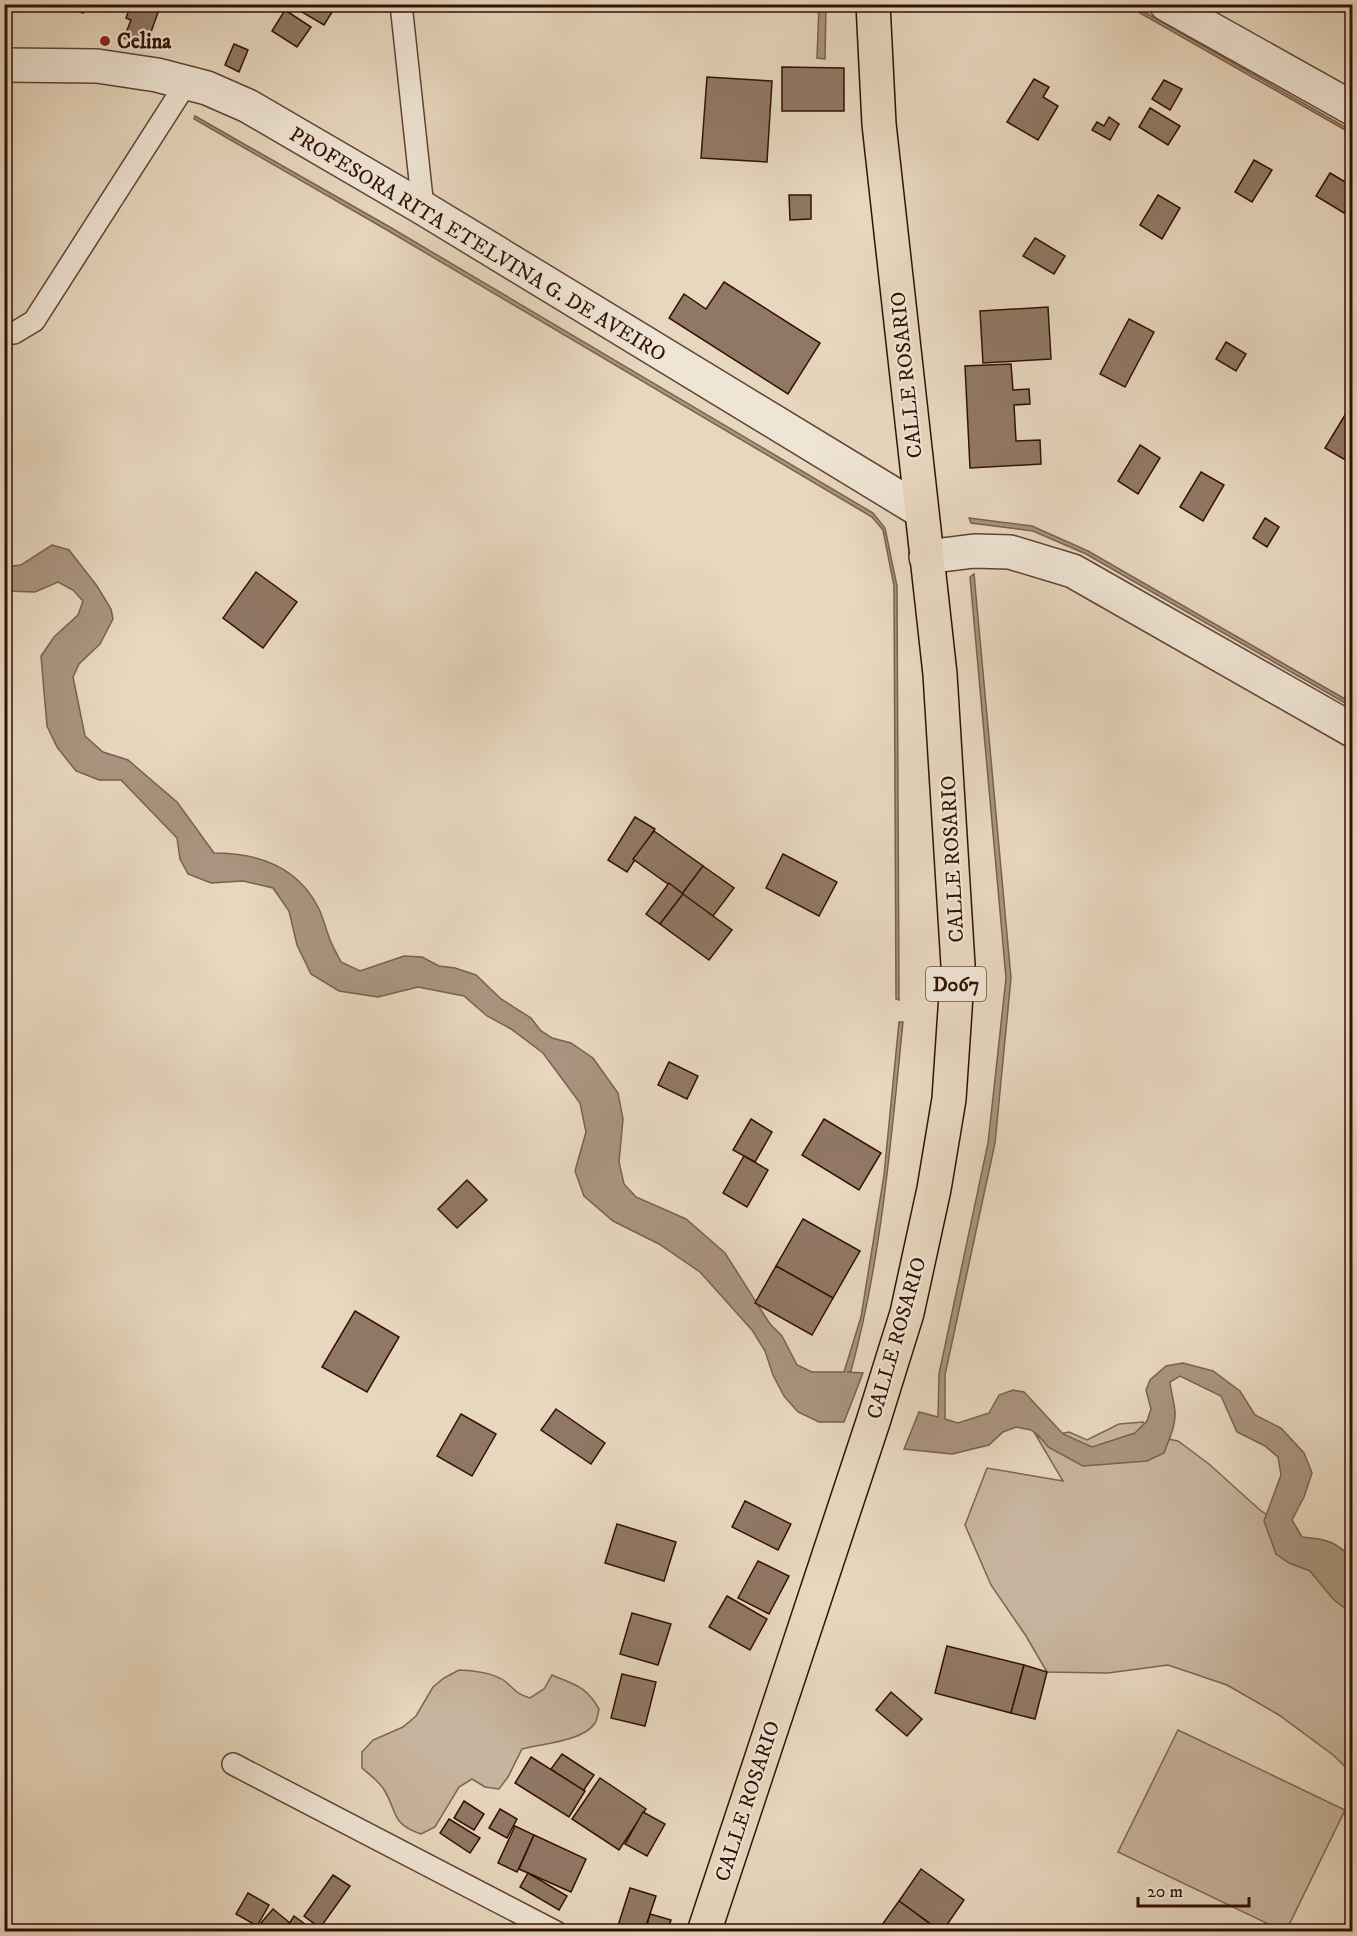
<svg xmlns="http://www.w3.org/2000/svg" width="1357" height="1936" font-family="'IM FELL DW Pica',serif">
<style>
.green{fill:#c8b59f;stroke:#7e6352;stroke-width:1.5}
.water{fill:#aa947f;stroke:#7a604e;stroke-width:1.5}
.building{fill:#917865;stroke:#331105;stroke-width:1.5}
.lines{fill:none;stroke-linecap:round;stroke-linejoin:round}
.service-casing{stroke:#604233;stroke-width:24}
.minor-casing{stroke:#604233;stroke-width:36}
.tertiary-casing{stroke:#604233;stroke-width:36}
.primary-casing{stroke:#331105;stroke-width:36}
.service{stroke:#efe5d5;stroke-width:21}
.minor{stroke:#efe5d5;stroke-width:33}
.tertiary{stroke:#efe5d5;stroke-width:33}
.primary{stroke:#e7d7be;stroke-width:33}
.poi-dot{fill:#8f2418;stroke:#efe5d5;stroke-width:2}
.labels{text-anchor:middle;stroke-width:4.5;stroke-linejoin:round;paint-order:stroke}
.shield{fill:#efe5d5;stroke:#6b5143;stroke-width:1.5}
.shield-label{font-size:20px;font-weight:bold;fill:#331105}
.poi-label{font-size:21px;font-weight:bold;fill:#331105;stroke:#efe5d5;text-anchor:start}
.street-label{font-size:21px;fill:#331105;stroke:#efe5d5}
</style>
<rect width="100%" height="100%" fill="#e7d7be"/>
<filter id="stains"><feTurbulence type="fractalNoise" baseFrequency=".00333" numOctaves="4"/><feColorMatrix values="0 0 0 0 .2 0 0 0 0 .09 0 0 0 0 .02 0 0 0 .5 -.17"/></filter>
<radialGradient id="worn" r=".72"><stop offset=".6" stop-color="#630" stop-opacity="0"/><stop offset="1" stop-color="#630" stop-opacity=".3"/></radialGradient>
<g class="green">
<polygon points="1143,1422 1153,1436 1178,1441 1209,1464 1260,1510 1283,1526 1352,1586 1352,1773 1333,1755 1279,1715 1227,1685 1168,1665 1108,1673 1047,1672 1026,1636 991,1585 965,1525 987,1468 1063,1481 1034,1432 1040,1438 1069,1432 1087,1440 1119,1424"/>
<path d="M 459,1670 C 472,1670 495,1673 506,1682 C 516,1691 516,1693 530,1698 L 544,1689 L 552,1675 C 575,1685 586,1686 599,1709 C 598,1713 597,1720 595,1723 C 584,1741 541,1744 522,1749 L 508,1777 L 499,1789 L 485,1787 L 472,1779 L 459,1787 L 435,1827 L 421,1834 C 390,1824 398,1811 383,1788 C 377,1780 369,1774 362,1768 L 362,1752 L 373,1740 L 403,1727 L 416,1716 L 433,1687 L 444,1678 Z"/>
<polygon points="1178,1730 1345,1810 1286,1931 1283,1931 1118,1852"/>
</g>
<g class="water">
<polygon points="819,5 826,5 825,59 817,58"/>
<polygon points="1126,5 1132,5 1352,131 1352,134"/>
<polygon points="195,116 388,226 873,513 885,528 897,586 899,1000 896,999 894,586 883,530 872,517 387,230 194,119"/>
<polygon points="969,518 1032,526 1088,551 1352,703 1352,707 1086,554 1033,531 971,523"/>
<path d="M 52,545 L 69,550 L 97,586 L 111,609 L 113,619 L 100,644 L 79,664 L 73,677 L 85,736 L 103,752 L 128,760 L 177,802 L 214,853 C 257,853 297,866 318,907 C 323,916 325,927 329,937 C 332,946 337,954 341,962 L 360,971 L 404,956 L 422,957 L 439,966 L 455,968 L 476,975 L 501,999 L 531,1018 L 541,1031 L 552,1038 L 571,1043 L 593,1058 L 618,1093 L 623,1119 L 619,1162 L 624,1184 L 636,1197 L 686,1219 L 725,1253 L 770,1324 L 782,1336 L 797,1365 L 812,1372 L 844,1372 L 861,1317 L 884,1175 L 899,1022 L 903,1022 C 891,1139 882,1257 851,1371 L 847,1372 L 863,1373 L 844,1422 L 819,1422 L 798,1412 L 784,1396 L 773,1375 L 765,1351 L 752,1330 L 700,1272 L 659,1244 L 613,1221 L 584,1196 L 575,1171 L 586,1132 L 580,1103 L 543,1053 L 511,1029 L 487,1016 L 464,996 L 418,987 L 378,997 L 339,991 L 311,974 L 297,945 L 289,911 L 273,888 L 243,881 L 211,883 L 188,874 L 180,859 L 177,838 L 121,780 L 99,780 L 76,771 L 57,747 L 47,726 L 41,656 L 54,637 L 78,615 L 83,601 L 73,590 L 58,582 L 35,592 L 5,591 L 5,567 L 21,565 Z"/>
<path d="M 974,574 L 1011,978 L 995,1143 L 945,1375 L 945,1419 L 958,1423 L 989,1413 L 999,1395 L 1013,1390 L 1024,1392 L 1063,1434 L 1092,1447 L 1135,1433 L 1147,1421 L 1151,1409 L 1146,1390 L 1150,1380 L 1166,1366 L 1183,1363 L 1213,1371 L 1240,1391 L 1255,1415 L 1281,1428 L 1304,1453 L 1312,1473 L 1304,1497 L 1292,1520 L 1302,1537 C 1326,1539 1336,1541 1352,1559 L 1352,1610 L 1347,1610 L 1333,1599 L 1310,1571 L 1289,1563 L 1276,1554 L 1264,1521 L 1281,1475 L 1278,1457 L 1265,1446 L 1237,1432 L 1221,1396 L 1180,1376 L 1170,1382 C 1171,1392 1174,1402 1175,1411 C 1176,1426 1169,1439 1164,1453 L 1147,1461 L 1083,1466 L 1048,1447 L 1039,1436 L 1031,1430 L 1016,1427 L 1003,1432 L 989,1445 L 952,1454 L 904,1449 L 919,1412 L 938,1417 L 939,1374 L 988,1143 L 1006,978 L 970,577 Z"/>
</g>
<g class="building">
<polygon points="61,4 87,4 83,13"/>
<polygon points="131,4 161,4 146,46 124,38 131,20 126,18"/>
<polygon points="296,4 337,4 324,25 295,8"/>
<polygon points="285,10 311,27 297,47 272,31"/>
<polygon points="234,44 248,50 239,72 225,65"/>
<polygon points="782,67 844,68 844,111 782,111"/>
<polygon points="707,77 772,81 767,162 701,158"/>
<polygon points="1034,79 1049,87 1043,97 1058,106 1038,140 1007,122"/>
<polygon points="1164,80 1182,89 1170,110 1152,99"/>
<polygon points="1150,108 1180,126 1168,145 1139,127"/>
<polygon points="1109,117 1119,124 1110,140 1092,130 1097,122 1104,126"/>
<polygon points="1254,160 1272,170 1252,202 1235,192"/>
<polygon points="1330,173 1352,186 1352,199 1344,213 1316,196"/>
<polygon points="789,195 811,195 811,219 790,220"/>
<polygon points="1158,195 1180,208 1162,239 1140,225"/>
<polygon points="1035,238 1065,256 1054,274 1023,256"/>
<polygon points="724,282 820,343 788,394 669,318 684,294 706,309"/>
<polygon points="1048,307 1051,359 983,363 980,311"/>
<polygon points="1129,319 1154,332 1125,387 1100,374"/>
<polygon points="1226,342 1246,354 1236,371 1216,359"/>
<polygon points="1011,364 1013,390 1029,389 1030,404 1014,405 1016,441 1040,440 1041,464 970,468 965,366"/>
<polygon points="1345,415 1352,419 1352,464 1325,448"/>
<polygon points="1140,445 1160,458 1138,494 1118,481"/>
<polygon points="1201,472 1224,485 1203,521 1180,507"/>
<polygon points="1265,518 1279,527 1267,547 1253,538"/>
<polygon points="256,572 297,602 263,648 223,618"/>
<polygon points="635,817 655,829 627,872 608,860"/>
<polygon points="654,831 703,866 682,894 633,859"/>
<polygon points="783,854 837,882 819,916 766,888"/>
<polygon points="703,866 734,888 713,916 682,894"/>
<polygon points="669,883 683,894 660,924 646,914"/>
<polygon points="683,894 732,930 709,960 660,924"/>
<polygon points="669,1062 698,1076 687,1099 658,1085"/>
<polygon points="751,1119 772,1132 755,1162 733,1150"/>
<polygon points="824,1119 881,1153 859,1190 802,1155"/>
<polygon points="744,1156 768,1170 747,1207 723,1193"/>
<polygon points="467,1180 487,1200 457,1228 438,1209"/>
<polygon points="803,1219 860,1251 833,1298 776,1266"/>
<polygon points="776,1266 833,1298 812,1335 755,1303"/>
<polygon points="355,1311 399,1337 367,1392 322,1367"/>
<polygon points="556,1409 605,1443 591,1464 541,1430"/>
<polygon points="461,1414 496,1434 472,1476 437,1456"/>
<polygon points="745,1501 791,1524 778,1550 732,1527"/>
<polygon points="617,1524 676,1542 664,1581 605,1563"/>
<polygon points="758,1561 789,1576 769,1614 738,1598"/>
<polygon points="727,1596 767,1619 750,1650 709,1627"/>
<polygon points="632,1613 671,1624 658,1665 620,1654"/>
<polygon points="947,1646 1024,1665 1011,1713 935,1693"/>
<polygon points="1024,1665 1047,1672 1035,1719 1011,1713"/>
<polygon points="622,1674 656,1682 645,1726 611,1718"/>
<polygon points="891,1692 922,1719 907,1736 876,1710"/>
<polygon points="562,1754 594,1775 583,1791 551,1769"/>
<polygon points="531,1757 585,1791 569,1817 515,1783"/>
<polygon points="600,1778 646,1809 619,1850 572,1819"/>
<polygon points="464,1801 484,1814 474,1830 454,1818"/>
<polygon points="500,1809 517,1819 507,1838 489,1828"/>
<polygon points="643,1812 665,1824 647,1856 625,1844"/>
<polygon points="449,1819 480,1838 470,1853 440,1833"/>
<polygon points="515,1826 534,1835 517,1872 498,1863"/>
<polygon points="534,1835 586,1859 571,1892 519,1869"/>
<polygon points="921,1869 964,1900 942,1932 899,1901"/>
<polygon points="528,1873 567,1896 559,1910 520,1887"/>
<polygon points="333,1875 350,1886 320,1928 304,1916"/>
<polygon points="630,1888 656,1896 644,1932 616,1932"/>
<polygon points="248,1893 269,1905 257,1926 236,1914"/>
<polygon points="899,1901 941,1932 883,1932 879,1929"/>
<polygon points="273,1909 290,1923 283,1932 271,1932 261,1923"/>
<polygon points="650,1914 671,1920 667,1932 645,1932"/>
<polygon points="294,1916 316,1932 284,1932"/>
</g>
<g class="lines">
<g class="service-casing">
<g id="service">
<polyline points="401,4 423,208"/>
<polyline points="4,333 14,333 34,321 187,82"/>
<polyline points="233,1764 556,1932"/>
</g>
</g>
<g class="minor-casing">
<g id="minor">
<polyline points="1166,4 1352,108"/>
<polyline points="926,557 974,551 1010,552 1073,571 1352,730"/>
</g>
</g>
<g class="tertiary-casing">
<polyline id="tertiary" points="4,65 97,66 157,75 207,88 248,106 423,208 921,511"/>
</g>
<g class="primary-casing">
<polyline id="primary" points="704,1932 873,1422 907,1313 934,1189 949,1099 958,965 940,674 879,124 873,4"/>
</g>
<use href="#service" class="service"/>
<use href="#minor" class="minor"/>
<use href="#tertiary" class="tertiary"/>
<use href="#primary" class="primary"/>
</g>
<circle class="poi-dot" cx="105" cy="41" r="6"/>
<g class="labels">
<rect class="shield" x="926" y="967" width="60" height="34" rx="4.5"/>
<g class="shield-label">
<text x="956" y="991">D067</text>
</g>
<g class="poi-label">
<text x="117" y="48">Celina</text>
</g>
<g class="street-label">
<text transform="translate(478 244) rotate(31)" y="7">PROFESORA RITA ETELVINA G. DE AVEIRO</text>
<text transform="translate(906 375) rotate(-96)" y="7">CALLE ROSARIO</text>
<text transform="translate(952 859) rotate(-93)" y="7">CALLE ROSARIO</text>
<text transform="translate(896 1338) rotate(-74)" y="7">CALLE ROSARIO</text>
<text transform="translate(747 1801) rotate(-72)" y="7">CALLE ROSARIO</text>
</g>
</g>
<rect width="1357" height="1936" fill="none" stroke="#e7d7be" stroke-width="24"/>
<rect x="6" y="6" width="1345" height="1924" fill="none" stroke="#331105" stroke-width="3"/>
<rect x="12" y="12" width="1333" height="1912" fill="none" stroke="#331105" stroke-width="1.5"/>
<path d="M1138 1897v9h111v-9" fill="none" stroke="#331105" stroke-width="3"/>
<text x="1147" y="1897" font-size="18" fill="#331105" stroke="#efe5d5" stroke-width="4.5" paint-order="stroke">20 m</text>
<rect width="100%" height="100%" filter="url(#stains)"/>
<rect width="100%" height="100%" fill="url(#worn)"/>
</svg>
